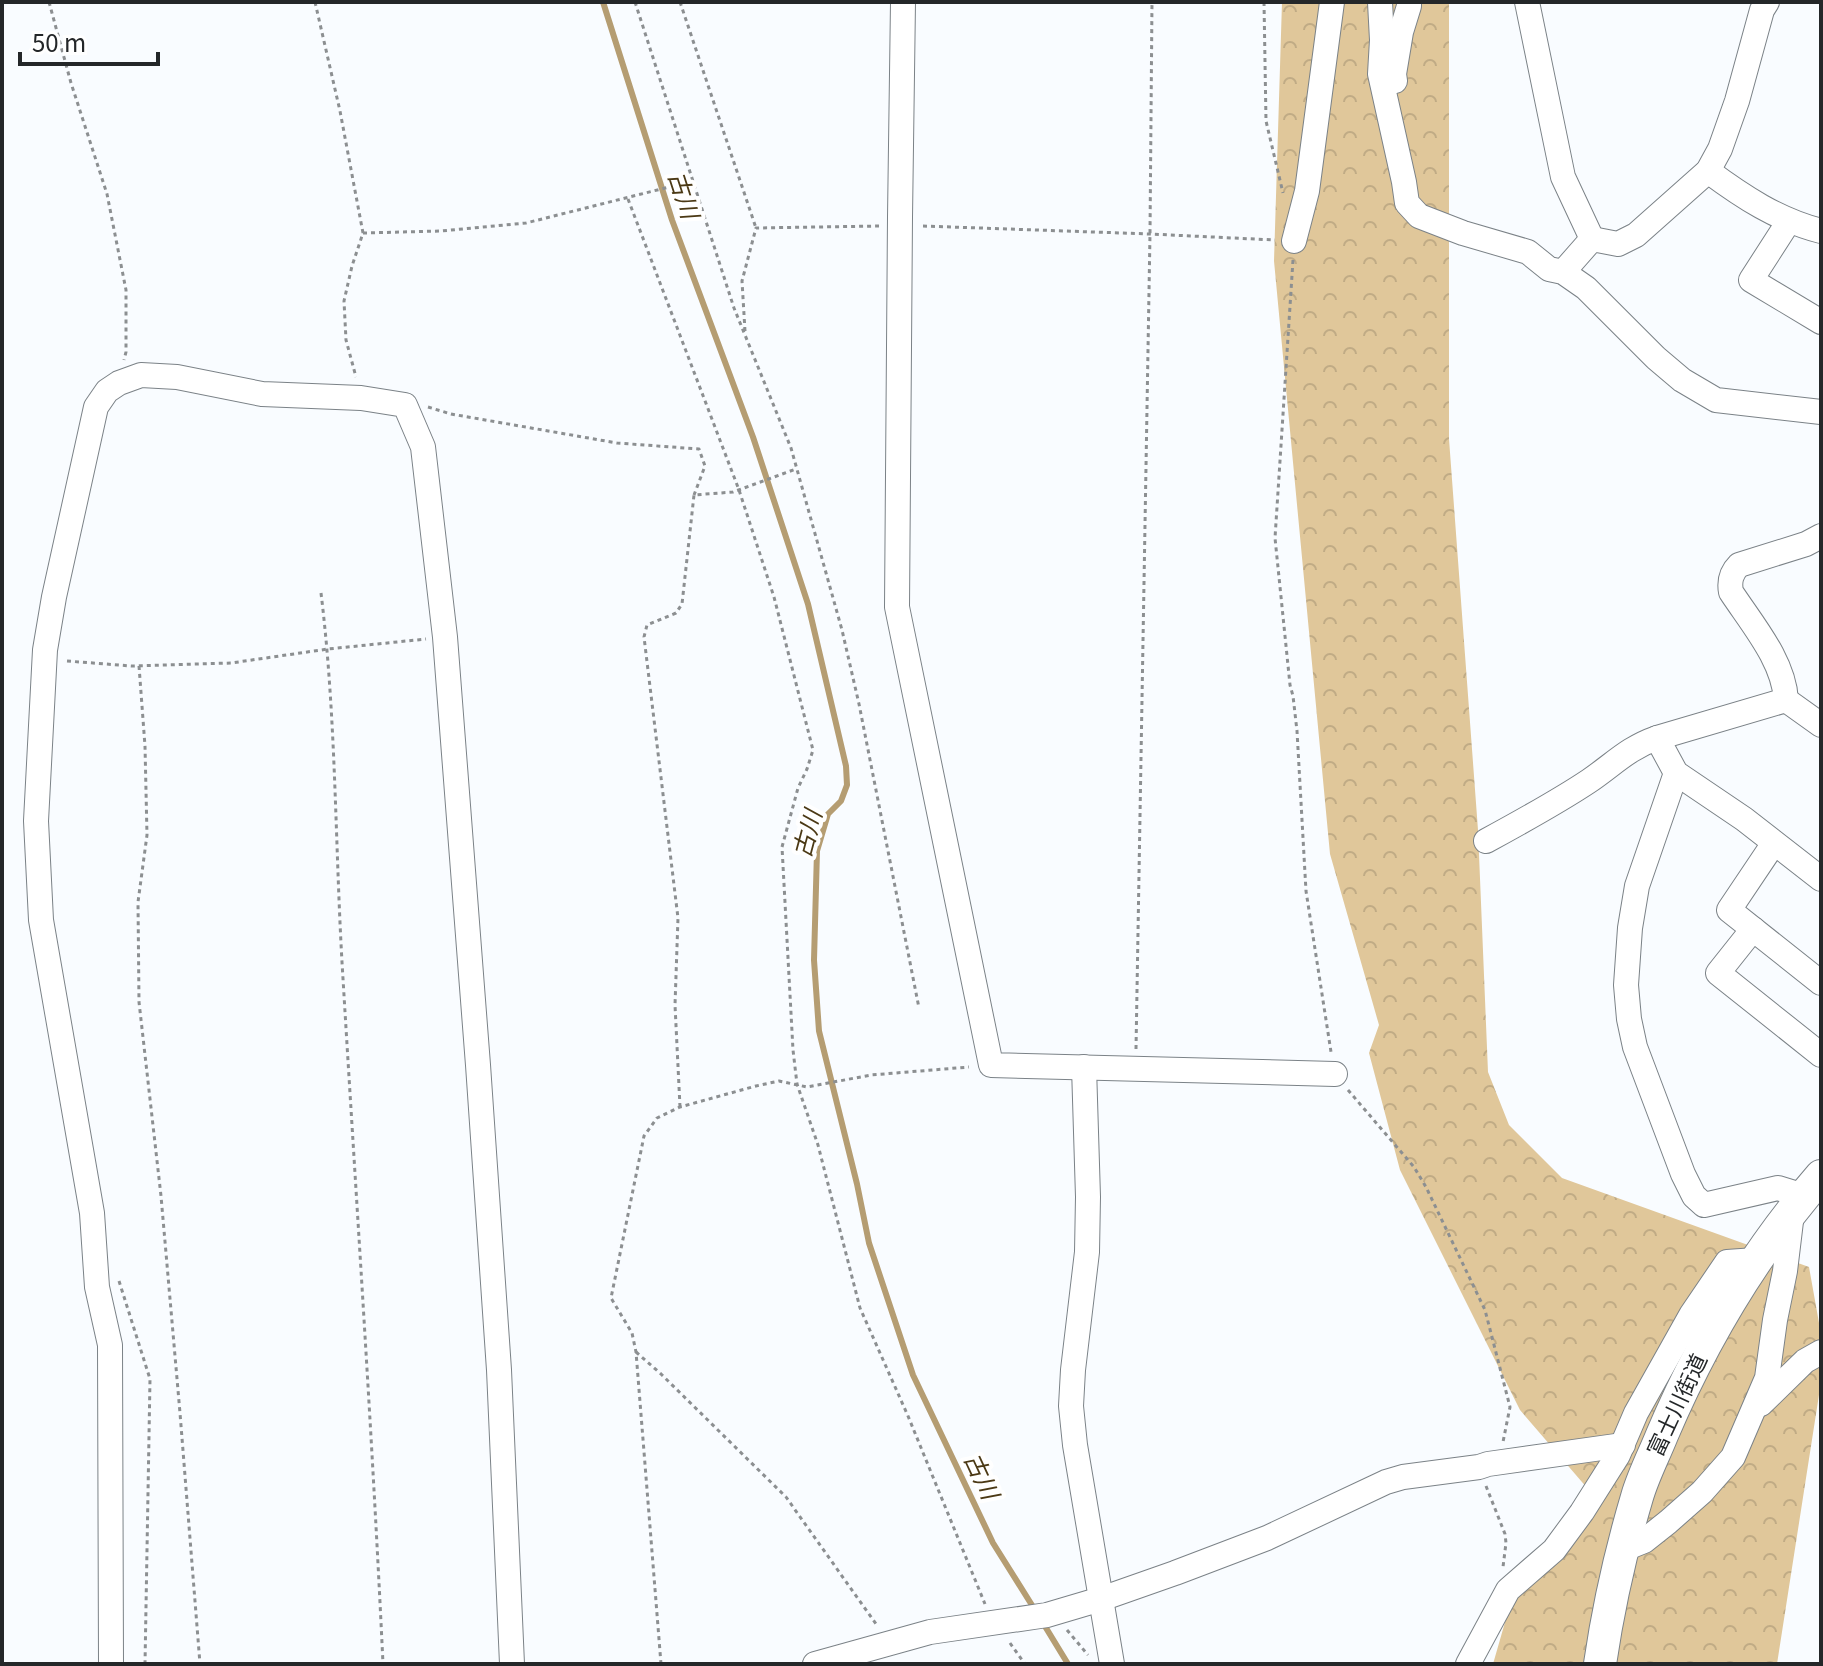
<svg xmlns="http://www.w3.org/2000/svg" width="1823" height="1666" font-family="Georgia,'Noto Sans JP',serif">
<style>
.forest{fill:url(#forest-crowns)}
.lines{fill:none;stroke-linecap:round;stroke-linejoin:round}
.stream{stroke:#b59d72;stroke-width:6}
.minor-casing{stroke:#7b8287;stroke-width:26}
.major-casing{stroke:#7b8287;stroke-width:34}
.path{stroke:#8c8f91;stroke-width:3;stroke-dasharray:4 4;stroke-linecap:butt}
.minor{stroke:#fff;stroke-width:24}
.major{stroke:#fff;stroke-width:32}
.labels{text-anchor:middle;stroke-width:8;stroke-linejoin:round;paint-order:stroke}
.street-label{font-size:22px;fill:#242729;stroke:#fff}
.water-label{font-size:24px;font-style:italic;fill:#4b3915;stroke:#fff}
</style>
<defs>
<pattern id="forest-crowns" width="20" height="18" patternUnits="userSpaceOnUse" patternTransform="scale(2)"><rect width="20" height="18" fill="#e0c79a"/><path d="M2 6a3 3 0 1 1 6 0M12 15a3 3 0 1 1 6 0" fill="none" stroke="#c0ab85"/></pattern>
</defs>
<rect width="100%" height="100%" fill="#f9fcff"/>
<polygon class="forest" points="1282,2 1449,2 1449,439 1478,830 1488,1072 1509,1125 1562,1178 1809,1267 1821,1334 1821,1382 1777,1664 1493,1664 1518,1577 1588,1489 1520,1410 1400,1170 1369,1053 1379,1025 1330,854 1274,261"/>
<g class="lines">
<g class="stream">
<polyline points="603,2 672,220 753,437 808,604 846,766 847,785 841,801 828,814 817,851 814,960 819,1031 857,1184 869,1243 913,1375 993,1543 1035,1610"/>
<polyline points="1043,1623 1068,1664"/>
</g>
<g class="minor-casing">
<g id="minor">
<polyline points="903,2 900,217 897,607 991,1065 1335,1074"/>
<polyline points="1380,2 1382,40 1380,74 1404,182 1407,203 1419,216 1463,233 1528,252 1549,269 1563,272 1586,288 1656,358 1682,380 1716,400 1821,412"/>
<polyline points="1527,2 1563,177 1592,239"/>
<polyline points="1395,81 1394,74 1401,32 1409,6 1409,2"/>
<path d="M 1708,171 C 1743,197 1778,220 1821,231"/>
<polyline points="1789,221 1751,280 1821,322"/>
<polyline points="1294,241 1307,191 1332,2"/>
<polyline points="1563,272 1592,239 1618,244 1636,235 1708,171 1720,149 1737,101 1762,10 1767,2"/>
<path d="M 1786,700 C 1784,661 1752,624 1731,592 C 1729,581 1731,573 1739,565 L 1806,544 L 1821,536"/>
<polyline points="1657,738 1676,773 1744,819 1821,879"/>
<polyline points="1676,773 1637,886 1630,928 1626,985 1629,1019 1635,1047 1683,1174 1694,1196 1704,1205 1778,1188 1804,1196"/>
<path d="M 1486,841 C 1521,822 1556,803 1589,781 C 1614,764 1628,748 1657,738 L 1786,700 L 1821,725"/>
<polyline points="1774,843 1729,910 1821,983"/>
<polyline points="1753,929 1718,973 1821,1055"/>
<polyline points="1084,1067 1088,1197 1087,1252 1073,1370 1071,1406 1075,1445 1112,1664"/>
<polyline points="1761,1404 1805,1361 1821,1352"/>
<polyline points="1624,1549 1644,1541 1668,1522 1702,1492 1733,1457 1767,1378 1775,1320 1785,1271 1792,1213"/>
<polyline points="111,1664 110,1345 97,1287 92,1213 41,920 36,821 45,650 54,597 96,407 107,391 119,383 141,375 177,377 262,394 361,398 405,405 423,447 445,637 478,1065 499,1370 512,1664"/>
<polyline points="815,1664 930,1632 1047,1615 1101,1599 1175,1573 1267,1538 1386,1482 1403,1477 1479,1467 1488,1464 1623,1445"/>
<polyline points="1468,1664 1508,1590 1554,1550 1582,1512 1618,1455 1636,1413 1691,1315 1727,1262 1756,1260"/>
</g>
</g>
<g class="major-casing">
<path id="major" d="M 1600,1664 C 1608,1609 1621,1551 1637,1497 C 1643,1476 1654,1455 1662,1435 C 1702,1341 1754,1253 1821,1176"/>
</g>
<g class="path">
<polyline points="49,2 71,83 107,194 126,290 126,352 124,360"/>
<polyline points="315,2 340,111 363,233 352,266 344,301 346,340 356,377"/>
<polyline points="635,2 734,308 791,448 842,630 859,704 919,1008"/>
<polyline points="680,2 756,228"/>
<polyline points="1264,2 1266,121 1283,193"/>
<polyline points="628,199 739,490 774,597 813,750 807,769 798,788 782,847 793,1050 797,1084 818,1145 860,1308 908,1416 985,1604"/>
<polyline points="923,226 1150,234 1275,240"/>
<polyline points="363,233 441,231 526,223 693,181"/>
<polyline points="1293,260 1275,538 1290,685 1293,696 1297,731 1306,891 1331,1052"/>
<polyline points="745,331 742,281 756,228 879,226"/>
<polyline points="428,407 451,414 617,443 699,449 705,466 694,495"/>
<path d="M 321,593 C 336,715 335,839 342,962 C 356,1196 372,1430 383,1664"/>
<polyline points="67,661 131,666 231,663 328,649 426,639"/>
<polyline points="139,666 145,746 147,835 138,902 139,1002 161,1196 180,1413 200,1664"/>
<polyline points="1136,1049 1150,234 1152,2"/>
<polyline points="1348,1090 1414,1167 1426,1187 1485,1310 1510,1407 1503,1442"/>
<polyline points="680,1107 675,1005 678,918 644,637 647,625 676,613 682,604 694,495 733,492 796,469"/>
<polyline points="119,1281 150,1379 145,1664"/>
<polyline points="636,1352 661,1374 786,1497 876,1624"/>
<polyline points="1486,1486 1505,1534 1506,1543 1503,1567"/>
<polyline points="1067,1630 1088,1655"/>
<polyline points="1010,1643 1025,1664"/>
<polyline points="661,1664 636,1352 632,1333 611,1298 644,1136 657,1118 680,1107 756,1086 779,1081 807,1087 871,1075 969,1067"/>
</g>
<use href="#minor" class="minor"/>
<use href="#major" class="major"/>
</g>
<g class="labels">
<g class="street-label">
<text transform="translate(1677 1405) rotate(-65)" y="8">富士川街道</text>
</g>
<g class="water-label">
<text transform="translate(683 195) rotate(72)" y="8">古川</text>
<text transform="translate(808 834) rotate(-75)" y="8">古川</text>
<text transform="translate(981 1476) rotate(65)" y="8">古川</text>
</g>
</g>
<rect width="1823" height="1666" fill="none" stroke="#242729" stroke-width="8"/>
<path d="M20 52v12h138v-12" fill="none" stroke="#242729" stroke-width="4"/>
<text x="32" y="52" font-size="24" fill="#242729" stroke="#ffffff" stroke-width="6" paint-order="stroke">50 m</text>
</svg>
